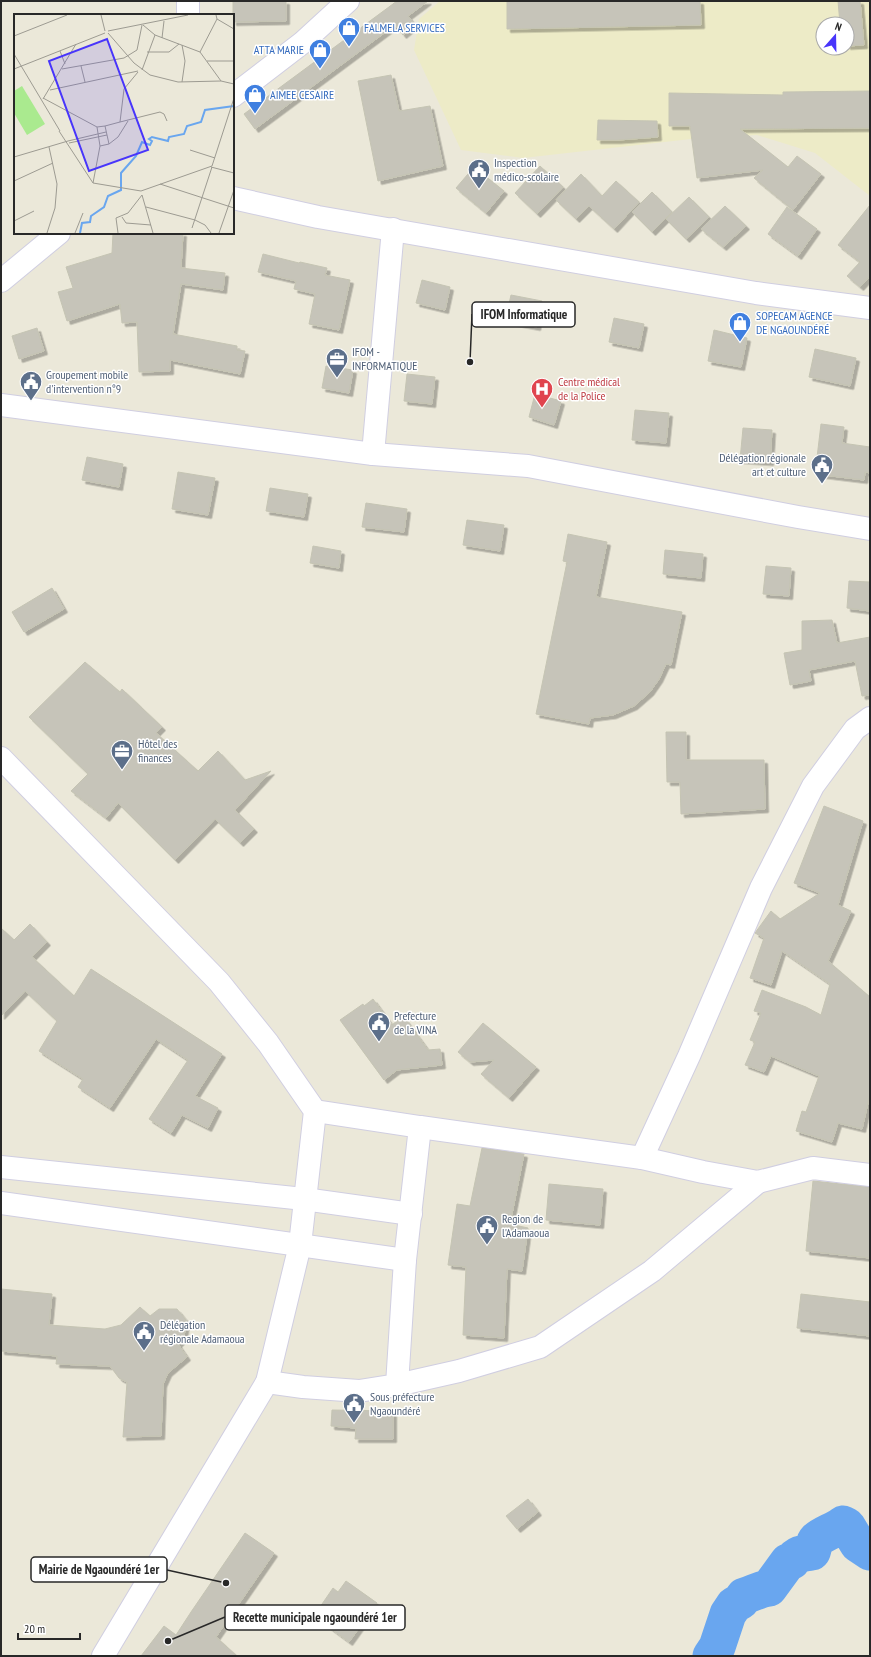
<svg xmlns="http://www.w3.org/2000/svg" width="871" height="1657" font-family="'PT Sans Narrow',sans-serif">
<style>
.education{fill:#edebc7;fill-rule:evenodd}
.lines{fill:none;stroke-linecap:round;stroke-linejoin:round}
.river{stroke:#69a6ef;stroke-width:37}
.building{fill:#c6c4b9;stroke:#c5c4b3;filter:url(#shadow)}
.street-casing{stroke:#d0cee1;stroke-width:24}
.street{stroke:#fff;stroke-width:22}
.labels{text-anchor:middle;stroke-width:3;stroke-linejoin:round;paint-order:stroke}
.shop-label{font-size:12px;fill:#366cbe;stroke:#fff;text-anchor:start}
.service-label{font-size:12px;fill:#4e5e75;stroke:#fff;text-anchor:start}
.health-label{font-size:12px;fill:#be3a42;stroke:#fff;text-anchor:start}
.inset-river{fill:none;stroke:#69a6ef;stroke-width:2}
.inset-road{fill:none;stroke:#9d9b92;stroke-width:1}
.view{fill:#4835fb;fill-opacity:0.15;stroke:#4835fb;stroke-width:2}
.inset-edge{fill:none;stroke:#282828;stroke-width:2}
.leader{fill:none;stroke:#282828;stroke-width:1.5}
.callout-dot{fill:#282828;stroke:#fff;stroke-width:1.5}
.callout{fill:#fff;stroke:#282828;stroke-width:1.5}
.callout-label{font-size:13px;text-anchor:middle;font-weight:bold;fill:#282828}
</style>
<defs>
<filter id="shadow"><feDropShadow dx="3.5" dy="3.5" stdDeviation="0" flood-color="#0004"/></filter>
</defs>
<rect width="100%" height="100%" fill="#ebe8d9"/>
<path class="education" d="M 440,1 L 870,1 L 870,196 L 815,153 L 757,135 L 691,139 L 523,158 L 461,150 L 414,50 L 419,19 ZM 823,24 L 847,24 L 847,48 L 823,48 Z"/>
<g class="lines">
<path class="river" d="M 711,1656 L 717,1647 L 728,1614 L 734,1605 L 741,1601 L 744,1596 C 753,1594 759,1589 769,1588 L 788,1562 L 792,1561 C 797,1553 804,1553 812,1552 C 814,1549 813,1543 816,1540 C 824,1533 834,1531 843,1524 L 847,1526 L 858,1544 L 870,1552"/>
</g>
<g class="building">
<polygon points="233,1 286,1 286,21 233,22"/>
<polygon points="397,1 428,1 408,16 415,25 403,35 395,25 255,129 244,114"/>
<polygon points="507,1 700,1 701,25 507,29"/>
<polygon points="838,1 860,1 864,45 847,46 847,24 840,24"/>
<polygon points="391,75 399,111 430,106 443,166 378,181 358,81"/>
<polygon points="870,91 870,128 740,129 788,167 797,156 821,174 793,210 754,178 763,170 697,178 690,126 669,126 669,93 783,95 783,92"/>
<polygon points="598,120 657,121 658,137 618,140 597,140"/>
<polygon points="540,166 563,187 537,214 515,193"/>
<polygon points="474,167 504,191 486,213 456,188"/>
<polygon points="581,174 602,196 616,181 639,202 614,229 589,206 576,219 556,200"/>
<polygon points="652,192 672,212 652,232 632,212"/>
<polygon points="689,197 709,217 686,239 666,219"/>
<polygon points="870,205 870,276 860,287 847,276 860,262 838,245"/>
<polygon points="725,206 746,226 723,247 701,229"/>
<polygon points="787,207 817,229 798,256 768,234"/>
<polygon points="113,233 183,233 181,268 225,273 223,290 181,284 173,334 237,346 237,350 245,351 240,374 170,360 170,371 139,372 137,322 122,323 120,304 67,321 58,292 73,288 66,267 112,253"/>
<polygon points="263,254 299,263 300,262 327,268 325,275 350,280 339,330 309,324 315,294 294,289 296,281 258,272"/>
<polygon points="422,280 450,287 445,310 416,303"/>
<polygon points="511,295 542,301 537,327 505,321"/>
<polygon points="614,318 644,324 639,348 609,342"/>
<polygon points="37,328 44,351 19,359 12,336"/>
<polygon points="714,330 747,338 741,367 708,361"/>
<polygon points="815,349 856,358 850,386 809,377"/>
<polygon points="326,366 353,370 349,393 322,388"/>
<polygon points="407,374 435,377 432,404 404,401"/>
<polygon points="535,394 561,401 554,425 529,417"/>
<polygon points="635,410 669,413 666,443 632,440"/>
<polygon points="821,424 844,427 842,443 870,447 870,473 865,472 864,480 815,474"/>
<polygon points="743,428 772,430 770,462 740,460"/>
<polygon points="87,457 123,464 119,487 82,480"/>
<polygon points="178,472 215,478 208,515 172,509"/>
<polygon points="270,488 308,494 304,517 266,511"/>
<polygon points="366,503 407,509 404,532 362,527"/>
<polygon points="467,520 504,525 500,551 463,545"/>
<polygon points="568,534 607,542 596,597 682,612 671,665 666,664 659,679 650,692 634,706 613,715 590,718 589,724 536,714 567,562 563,561"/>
<polygon points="313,546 341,551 339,568 310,563"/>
<polygon points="665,550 703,554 701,578 663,574"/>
<polygon points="766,566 791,568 789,596 763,594"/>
<polygon points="849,581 870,582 870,611 847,608"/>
<polygon points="52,588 64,609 24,632 12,612"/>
<polygon points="832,620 837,643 870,637 870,695 862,696 855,661 809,670 811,681 790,685 784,653 802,650 802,621"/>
<polygon points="85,662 120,692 122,689 162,727 156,733 198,771 218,751 245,780 271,771 235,810 254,829 240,843 215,819 175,860 118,803 106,818 71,791 88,774 29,717"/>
<polygon points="666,732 686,732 686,760 764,760 765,809 681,814 680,782 667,782"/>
<polygon points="824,806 863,821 838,905 851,911 828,961 870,997 870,1094 862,1129 838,1123 832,1142 796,1131 802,1111 806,1112 819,1076 771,1056 764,1072 745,1065 755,1042 750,1040 761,1013 754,1011 762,990 806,1007 821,1015 830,984 782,951 771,985 750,978 764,938 755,933 771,911 780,919 820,893 794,883"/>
<polygon points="30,924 47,942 32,957 74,996 91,969 222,1054 195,1096 218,1108 208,1128 182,1115 171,1133 149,1119 188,1060 156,1039 110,1108 78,1087 83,1079 39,1051 57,1021 25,991 1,1016 1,928 14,940"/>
<polygon points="373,999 392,1025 403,1016 428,1050 440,1049 442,1065 397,1070 384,1080 340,1020 363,1004 364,1006"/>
<polygon points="483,1023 536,1067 509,1098 481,1074 494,1060 470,1062 458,1052"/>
<polygon points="482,1148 524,1154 510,1224 528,1228 522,1271 507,1269 504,1338 463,1335 466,1267 448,1265 457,1204 470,1206"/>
<polygon points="813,1181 870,1187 870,1258 806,1251"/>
<polygon points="549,1184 603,1189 600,1225 546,1220"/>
<polygon points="1,1289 52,1294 49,1325 105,1329 121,1325 140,1307 150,1316 159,1309 177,1309 186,1320 184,1338 178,1344 187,1357 168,1373 163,1384 161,1436 123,1437 127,1382 119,1378 110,1366 56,1364 57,1356 1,1351"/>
<polygon points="801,1294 870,1302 870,1336 797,1328"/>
<polygon points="332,1410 393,1411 393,1439 355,1439 356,1428 331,1426"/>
<polygon points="528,1499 538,1512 517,1529 506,1516"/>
<polygon points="245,1533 274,1553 216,1637 237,1656 141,1656 164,1626 176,1635 191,1612"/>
<polygon points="346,1581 377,1603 349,1642 318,1619 324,1610 320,1607 333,1588 338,1592"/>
</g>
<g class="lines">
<g class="street-casing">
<g id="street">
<polyline points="188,1 188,15"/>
<polyline points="233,96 302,43 348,1"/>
<polyline points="233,198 318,217 756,293 870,308"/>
<polyline points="1,281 59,233"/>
<polyline points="1,405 373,454 528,466 798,517 870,529"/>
<polyline points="373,454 393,229"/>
<polyline points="1,758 219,982 268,1043 315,1111 300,1245 267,1382 103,1656"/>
<polyline points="420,1127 642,1158 689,1056 761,888 813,786 855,729 870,718"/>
<polyline points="642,1158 703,1172 758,1182 813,1168 870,1175"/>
<polyline points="1,1167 304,1199 411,1214"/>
<polyline points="1,1203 405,1260"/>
<polyline points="267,1382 303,1387 359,1391 397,1385 405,1260 420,1127 315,1111"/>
<polyline points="397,1385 459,1371 540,1347 652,1271 758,1182"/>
</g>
</g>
<use href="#street" class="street"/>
</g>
<defs>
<g id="shop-pin" transform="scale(1.15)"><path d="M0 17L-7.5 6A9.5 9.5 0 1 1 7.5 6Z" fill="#3f7fe0" stroke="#fff"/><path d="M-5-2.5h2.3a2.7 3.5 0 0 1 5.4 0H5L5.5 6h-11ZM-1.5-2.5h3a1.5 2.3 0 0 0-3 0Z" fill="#fff"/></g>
<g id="civic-pin" transform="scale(1.15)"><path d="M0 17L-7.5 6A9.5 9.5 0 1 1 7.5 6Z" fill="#5c6f8a" stroke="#fff"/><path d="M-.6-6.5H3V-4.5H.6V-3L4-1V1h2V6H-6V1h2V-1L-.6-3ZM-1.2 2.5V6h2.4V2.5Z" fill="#fff"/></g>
<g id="office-pin" transform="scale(1.15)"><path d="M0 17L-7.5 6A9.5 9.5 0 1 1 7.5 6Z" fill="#5c6f8a" stroke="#fff"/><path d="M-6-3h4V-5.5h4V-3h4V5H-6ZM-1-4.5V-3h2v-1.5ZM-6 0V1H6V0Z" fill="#fff"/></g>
<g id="hospital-pin" transform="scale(1.15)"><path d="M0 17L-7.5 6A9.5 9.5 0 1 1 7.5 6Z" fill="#e0444e" stroke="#fff"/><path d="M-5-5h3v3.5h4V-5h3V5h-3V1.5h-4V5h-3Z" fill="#fff"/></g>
</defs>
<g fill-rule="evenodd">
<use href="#shop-pin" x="349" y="28"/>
<use href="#shop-pin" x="320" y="50"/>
<use href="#shop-pin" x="255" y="95"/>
<use href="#civic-pin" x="479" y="170"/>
<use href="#shop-pin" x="740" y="323"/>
<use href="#office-pin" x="337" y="359"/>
<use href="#civic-pin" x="31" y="382"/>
<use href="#hospital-pin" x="542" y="389"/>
<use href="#civic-pin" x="822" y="465"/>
<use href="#office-pin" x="122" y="751"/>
<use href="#civic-pin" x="379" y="1023"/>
<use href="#civic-pin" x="487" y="1226"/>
<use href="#civic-pin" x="144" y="1332"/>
<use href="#civic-pin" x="354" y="1404"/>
</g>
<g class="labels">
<g class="shop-label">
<text x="364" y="32">FALMELA SERVICES</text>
<text x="304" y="54" text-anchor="end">ATTA MARIE</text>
<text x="270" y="99">AIMEE CESAIRE</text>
<text x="756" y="320">SOPECAM AGENCE<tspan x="756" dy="14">DE NGAOUNDÉRÉ</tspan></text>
</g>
<g class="service-label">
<text x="494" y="167">Inspection<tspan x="494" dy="14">médico-scolaire</tspan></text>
<text x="352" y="356">IFOM -<tspan x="352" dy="14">INFORMATIQUE</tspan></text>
<text x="46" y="379">Groupement mobile<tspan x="46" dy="14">d'intervention n°9</tspan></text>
<text x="806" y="462" text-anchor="end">Délégation régionale<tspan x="806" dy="14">art et culture</tspan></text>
<text x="138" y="748">Hôtel des<tspan x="138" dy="14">finances</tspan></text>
<text x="394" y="1020">Prefecture<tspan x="394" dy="14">de la VINA</tspan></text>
<text x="502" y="1223">Region de<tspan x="502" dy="14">l'Adamaoua</tspan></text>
<text x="160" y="1329">Délégation<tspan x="160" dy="14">régionale Adamaoua</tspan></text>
<text x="370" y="1401">Sous préfecture<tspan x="370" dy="14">Ngaoundéré</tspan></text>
</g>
<g class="health-label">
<text x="558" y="386">Centre médical<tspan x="558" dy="14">de la Police</tspan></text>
</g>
</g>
<g transform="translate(14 14)">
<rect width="220" height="220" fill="#ebe8d9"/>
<path d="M 8,72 L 31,110 L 13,121 L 0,99 L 0,77 Z" fill="#aaea8f"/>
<path class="inset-river" d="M 66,219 L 68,209 L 76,208 L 77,202 L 90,193 L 94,182 L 107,176 L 107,159 L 122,142 L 128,128 L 136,131 L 138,127 L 135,125 L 138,123 L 154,127 L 155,123 L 170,120 L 173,112 L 187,108 L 191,96 L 220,92"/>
<path class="inset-road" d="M 87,1 L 91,17M 202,1 L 203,5 L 220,15M 129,11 L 141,21 L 186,38 L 207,67M 94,17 L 174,1M 94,19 L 120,49 L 136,61 L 164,68 L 207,67 L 220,70M 0,22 L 53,1M 148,24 L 150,7M 168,31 L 171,47 L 168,68M 46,37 L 51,50M 133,38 L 155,38 L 165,30M 186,38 L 203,5M 0,40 L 46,117M 193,47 L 220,47M 67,52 L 71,68M 0,55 L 91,19M 48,55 L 110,44 L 123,36 L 128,11M 128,56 L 141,21M 36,76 L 124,57M 29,84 L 83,113 L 86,132 L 79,169M 29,85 L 62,30M 106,108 L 146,98 L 150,100 L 153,107M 91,112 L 106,108 L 110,75 L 124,58M 83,113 L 91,112 L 95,130 L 86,132M 45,117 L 79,169 L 127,177 L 198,152 L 220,84M 54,127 L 92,118M 55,129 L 93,121M 95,130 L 104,123 L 114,107M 176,136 L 201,144M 0,143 L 54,127M 197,153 L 220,159M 0,167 L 39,149M 146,170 L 220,194M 128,181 L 139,219M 132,193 L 181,206 L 191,211 L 197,219M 108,203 L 112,209 L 137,211M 0,207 L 20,197M 178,214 L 198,153M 33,219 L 41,194 L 43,170 L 35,133M 61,219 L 69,199M 104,219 L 102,204 L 114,199 L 128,181M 205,219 L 220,176"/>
<path class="view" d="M 93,25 L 134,136 L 75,157 L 35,47 Z"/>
<rect width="220" height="220" class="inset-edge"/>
</g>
<path class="leader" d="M470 362L472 314M226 1583L167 1570M168 1641L225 1617"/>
<g class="callout-dot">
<circle cx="470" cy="362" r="4"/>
<circle cx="226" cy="1583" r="4"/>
<circle cx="168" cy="1641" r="4"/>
</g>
<g class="callout">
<rect x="472" y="302" width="103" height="25" rx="4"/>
<rect x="31" y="1557" width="136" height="25" rx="4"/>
<rect x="225" y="1605" width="180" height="25" rx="4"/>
</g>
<g class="callout-label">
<text x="524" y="319">IFOM Informatique</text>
<text x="99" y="1574">Mairie de Ngaoundéré 1er</text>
<text x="315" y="1622">Recette municipale ngaoundéré 1er</text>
</g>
<rect width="871" height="1657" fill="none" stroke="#282828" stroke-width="4"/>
<g transform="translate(835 36) rotate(20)"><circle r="19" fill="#ffffff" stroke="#a9a9a9"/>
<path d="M0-3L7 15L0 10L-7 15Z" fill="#4835fb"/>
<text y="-6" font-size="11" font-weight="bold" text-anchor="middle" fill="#282828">N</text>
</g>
<path d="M18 1633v6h62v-6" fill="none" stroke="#282828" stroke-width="2"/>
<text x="24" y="1633" font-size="12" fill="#282828" stroke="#ffffff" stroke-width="3" paint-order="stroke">20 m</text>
</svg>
